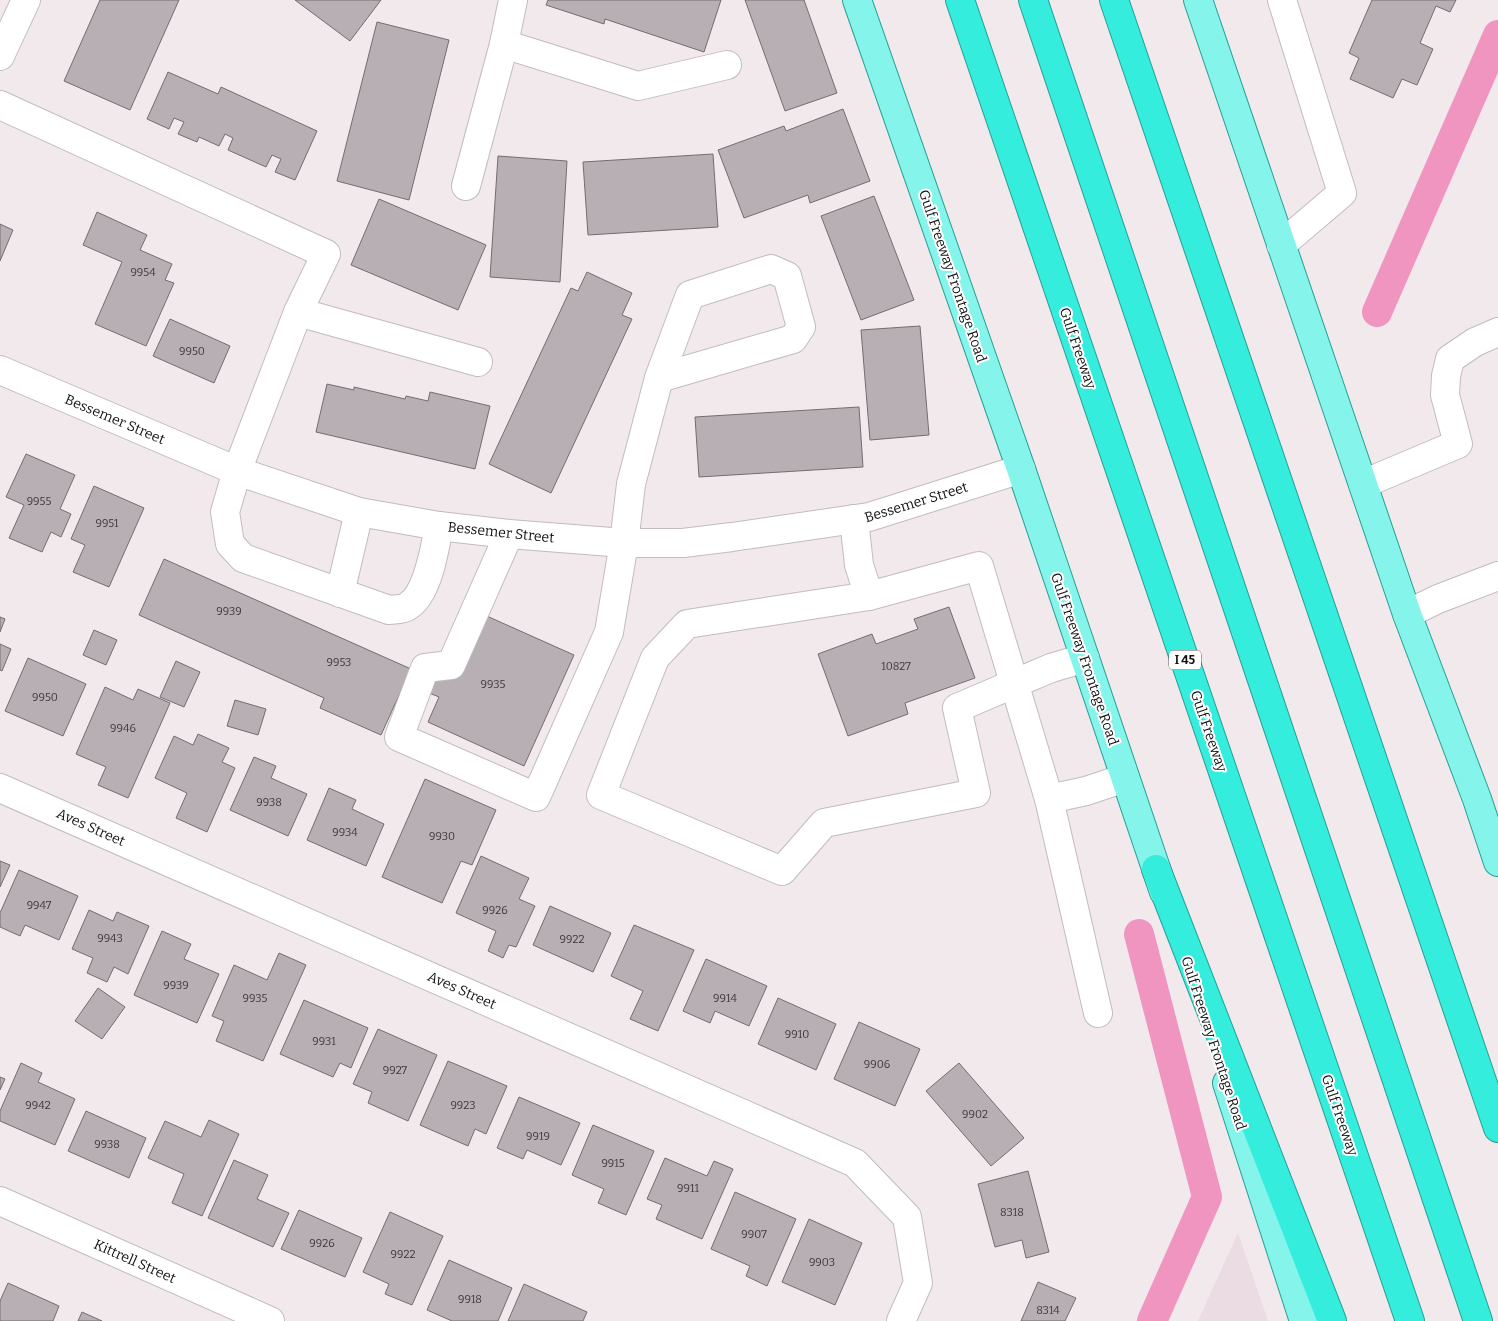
<svg xmlns="http://www.w3.org/2000/svg" width="1498" height="1321" font-family="Bitter,serif">
<style>
.built{fill:#ebdbe2}
.lines{fill:none;stroke-linecap:round;stroke-linejoin:round}
.canal{stroke:#ef95c0;stroke-width:30}
.building{fill:#b7afb3;stroke:#746d70}
.minor-casing{stroke:#c3bbbe;stroke-width:30}
.major-casing{stroke:#28a095;stroke-width:30}
.highway-casing{stroke:#28a095;stroke-width:30}
.minor{stroke:#fff;stroke-width:28}
.major{stroke:#85f4ea;stroke-width:28}
.highway{stroke:#34eddc;stroke-width:28}
.labels{text-anchor:middle;stroke-width:4;stroke-linejoin:round;paint-order:stroke}
.number-label{font-size:11px;fill:#3c383a}
.shield{fill:#fff;stroke:#5a5859;stroke-width:1}
.shield-label{font-size:12px;font-weight:bold;fill:#131112}
.street-label{font-size:14px;fill:#131112;stroke:#fff}
</style>
<rect width="100%" height="100%" fill="#f1e9ec"/>
<polygon class="built" points="1238,1233 1268,1321 1198,1321"/>
<g class="lines">
<g class="canal">
<polyline points="1377,312 1498,35"/>
<polyline points="1139,934 1207,1197 1152,1321"/>
</g>
</g>
<g class="building">
<polygon points="100,0 179,0 130,110 64,81"/>
<polygon points="295,0 381,0 350,41"/>
<polygon points="548,0 721,0 704,52 605,19 604,24 546,5"/>
<polygon points="745,0 804,0 837,93 785,111"/>
<polygon points="1372,0 1456,0 1450,12 1436,6 1420,43 1433,49 1417,85 1402,79 1393,98 1350,79 1359,58 1349,53"/>
<polygon points="377,22 449,40 409,200 337,181"/>
<polygon points="168,72 218,94 221,87 317,131 295,180 275,172 281,159 272,155 266,167 228,150 233,138 225,134 219,146 199,137 197,142 178,134 184,122 174,118 169,129 147,119"/>
<polygon points="843,109 870,181 810,203 808,195 744,218 718,150 784,126 786,131"/>
<polygon points="713,154 718,227 588,235 583,162"/>
<polygon points="498,156 567,161 560,282 490,277"/>
<polygon points="874,196 914,300 861,320 821,216"/>
<polygon points="379,199 486,245 458,310 351,265"/>
<polygon points="97,212 147,235 140,250 172,264 165,280 174,283 146,346 95,324 122,262 83,245"/>
<polygon points="0,224 13,230 0,261"/>
<polygon points="587,272 632,293 622,315 632,319 551,493 489,464 571,288 578,291"/>
<polygon points="170,319 230,346 214,383 153,356"/>
<polygon points="920,326 929,435 870,440 861,330"/>
<polygon points="327,384 354,390 354,387 405,399 406,396 428,401 430,392 490,406 475,469 316,432"/>
<polygon points="859,407 863,467 699,477 695,417"/>
<polygon points="26,454 75,475 60,509 71,514 61,537 51,532 42,552 9,538 24,505 6,497"/>
<polygon points="94,486 144,508 109,587 73,572 85,545 71,539"/>
<polygon points="164,559 411,669 381,735 320,708 324,698 139,615"/>
<polygon points="949,607 975,678 905,703 908,714 848,736 818,654 872,634 876,644 918,629 914,619"/>
<polygon points="480,613 574,655 524,766 428,722 439,697 422,690 431,670"/>
<polygon points="0,617 5,619 0,632"/>
<polygon points="94,630 117,640 106,665 83,655"/>
<polygon points="0,644 11,649 2,671 0,670"/>
<polygon points="28,658 86,684 63,736 5,711"/>
<polygon points="176,661 200,672 184,707 160,697"/>
<polygon points="105,687 133,700 138,689 170,703 128,798 98,785 106,767 76,754"/>
<polygon points="235,700 266,709 258,735 227,726"/>
<polygon points="198,734 229,748 222,762 235,768 207,832 176,818 187,793 155,778 174,736 193,745"/>
<polygon points="254,757 276,766 271,778 307,794 288,836 230,810"/>
<polygon points="425,779 496,810 472,865 461,861 442,903 382,877"/>
<polygon points="329,788 356,800 352,809 384,824 366,866 307,840"/>
<polygon points="481,856 529,878 519,899 535,906 516,947 509,945 503,958 488,951 496,931 456,913"/>
<polygon points="0,861 10,865 0,887"/>
<polygon points="19,870 78,896 59,940 25,925 20,936 0,927 0,913"/>
<polygon points="550,906 611,933 593,972 533,945"/>
<polygon points="89,910 113,921 117,912 149,926 128,974 114,967 107,982 87,973 93,958 72,949"/>
<polygon points="634,925 694,950 658,1031 630,1019 643,991 611,976"/>
<polygon points="162,931 191,944 184,959 219,974 197,1023 134,995"/>
<polygon points="279,953 306,965 263,1061 216,1041 224,1021 212,1016 234,965 267,980"/>
<polygon points="706,959 767,986 749,1026 715,1011 710,1023 683,1011"/>
<polygon points="98,988 125,1007 102,1039 75,1021"/>
<polygon points="778,998 836,1024 816,1070 758,1044"/>
<polygon points="304,1000 368,1028 351,1068 340,1063 333,1077 280,1054"/>
<polygon points="859,1022 920,1049 895,1106 834,1079"/>
<polygon points="378,1029 437,1055 408,1121 368,1103 372,1092 353,1084"/>
<polygon points="448,1061 507,1086 486,1134 475,1129 468,1146 420,1125"/>
<polygon points="21,1063 42,1073 38,1082 75,1099 55,1145 0,1121 0,1111"/>
<polygon points="959,1063 1024,1138 991,1166 926,1091"/>
<polygon points="0,1077 5,1079 0,1090"/>
<polygon points="519,1097 580,1123 561,1165 527,1150 523,1159 497,1148"/>
<polygon points="86,1111 146,1138 129,1178 68,1151"/>
<polygon points="209,1120 239,1134 202,1216 172,1203 184,1174 148,1158 165,1121 201,1137"/>
<polygon points="593,1125 654,1151 626,1215 598,1203 604,1189 572,1175"/>
<polygon points="665,1158 707,1176 714,1161 733,1169 702,1239 656,1219 662,1205 647,1199"/>
<polygon points="234,1160 268,1175 257,1199 289,1213 273,1247 208,1218"/>
<polygon points="1028,1171 1049,1252 1026,1258 1022,1240 995,1247 978,1184"/>
<polygon points="735,1192 796,1219 767,1286 746,1276 750,1266 711,1249"/>
<polygon points="299,1210 362,1238 345,1277 281,1249"/>
<polygon points="390,1212 443,1236 412,1305 385,1294 389,1284 363,1272"/>
<polygon points="809,1219 862,1243 835,1305 782,1282"/>
<polygon points="449,1260 512,1288 498,1321 452,1321 427,1310"/>
<polygon points="1038,1282 1076,1298 1065,1321 1021,1321"/>
<polygon points="8,1283 59,1306 53,1321 0,1321 0,1301"/>
<polygon points="524,1284 587,1312 583,1321 508,1321"/>
<polygon points="82,1312 102,1321 78,1321"/>
</g>
<g class="lines">
<g class="minor-casing">
<g id="minor">
<polyline points="504,44 638,86 727,65"/>
<polyline points="0,56 26,0"/>
<path d="M 0,105 L 326,254 L 298,312 L 237,471 L 225,512 L 230,544 L 243,558 L 389,610 C 395,609 403,610 408,606 C 428,594 435,548 439,526"/>
<polyline points="466,186 504,44 513,0"/>
<polyline points="1281,245 1342,193 1282,0"/>
<polygon points="771,269 787,276 801,327 793,339 659,378 690,295"/>
<polyline points="298,312 478,362"/>
<polyline points="0,370 237,471 359,512 439,526 509,534 624,543 683,543 732,537 869,517 1021,469"/>
<polyline points="1363,484 1458,444 1445,395 1446,376 1450,359 1475,342 1498,332"/>
<polyline points="854,519 859,565 869,596 687,624 655,658 601,795 782,871 824,823 976,793 957,708 1051,668 1085,658"/>
<polyline points="509,534 451,665 425,668 399,737 536,797 609,632 624,543 631,484 659,378"/>
<polyline points="340,593 359,512"/>
<polyline points="869,596 979,566 1049,799 1086,791 1125,778"/>
<polyline points="1407,614 1438,599 1498,576"/>
<polyline points="0,788 855,1163 907,1217 918,1283 901,1321"/>
<polyline points="1049,799 1098,1013"/>
<polyline points="0,1201 270,1321"/>
</g>
</g>
<g class="major-casing">
<g id="major">
<polyline points="857,0 1021,469 1164,892"/>
<polyline points="1198,0 1407,614 1477,799 1498,862"/>
<polyline points="1227,1083 1304,1321"/>
</g>
</g>
<g class="highway-casing">
<g id="highway">
<polyline points="960,0 1410,1321"/>
<polyline points="1033,0 1478,1321"/>
<polyline points="1114,0 1498,1128"/>
<polyline points="1156,869 1332,1321"/>
</g>
</g>
<use href="#minor" class="minor"/>
<use href="#major" class="major"/>
<use href="#highway" class="highway"/>
</g>
<g class="labels">
<g class="number-label">
<text x="143" y="276">9954</text>
<text x="192" y="355">9950</text>
<text x="39" y="505">9955</text>
<text x="107" y="527">9951</text>
<text x="229" y="615">9939</text>
<text x="339" y="666">9953</text>
<text x="896" y="670">10827</text>
<text x="493" y="688">9935</text>
<text x="45" y="701">9950</text>
<text x="123" y="732">9946</text>
<text x="269" y="806">9938</text>
<text x="345" y="836">9934</text>
<text x="442" y="840">9930</text>
<text x="39" y="909">9947</text>
<text x="495" y="914">9926</text>
<text x="110" y="942">9943</text>
<text x="572" y="943">9922</text>
<text x="176" y="989">9939</text>
<text x="255" y="1002">9935</text>
<text x="725" y="1002">9914</text>
<text x="797" y="1038">9910</text>
<text x="324" y="1045">9931</text>
<text x="877" y="1068">9906</text>
<text x="395" y="1074">9927</text>
<text x="38" y="1109">9942</text>
<text x="463" y="1109">9923</text>
<text x="975" y="1118">9902</text>
<text x="538" y="1140">9919</text>
<text x="107" y="1148">9938</text>
<text x="613" y="1167">9915</text>
<text x="688" y="1192">9911</text>
<text x="1012" y="1216">8318</text>
<text x="754" y="1238">9907</text>
<text x="322" y="1247">9926</text>
<text x="403" y="1258">9922</text>
<text x="822" y="1266">9903</text>
<text x="470" y="1303">9918</text>
<text x="1048" y="1314">8314</text>
</g>
<rect class="shield" x="1169" y="650.5" width="32" height="19" rx="4"/>
<g class="shield-label">
<text x="1185" y="664">I 45</text>
</g>
<g class="street-label">
<text transform="translate(953 276) rotate(71)" y="5">Gulf Freeway Frontage Road</text>
<text transform="translate(1078 348) rotate(71)" y="5">Gulf Freeway</text>
<text transform="translate(115 419) rotate(23)" y="5">Bessemer Street</text>
<text transform="translate(916 502) rotate(-17)" y="5">Bessemer Street</text>
<text transform="translate(501 532) rotate(6)" y="5">Bessemer Street</text>
<text transform="translate(1085 659) rotate(71)" y="5">Gulf Freeway Frontage Road</text>
<text transform="translate(1209 731) rotate(71)" y="5">Gulf Freeway</text>
<text transform="translate(91 827) rotate(24)" y="5">Aves Street</text>
<text transform="translate(462 990) rotate(24)" y="5">Aves Street</text>
<text transform="translate(1214 1043) rotate(72)" y="5">Gulf Freeway Frontage Road</text>
<text transform="translate(1340 1115) rotate(71)" y="5">Gulf Freeway</text>
<text transform="translate(135 1261) rotate(24)" y="5">Kittrell Street</text>
</g>
</g>
</svg>
